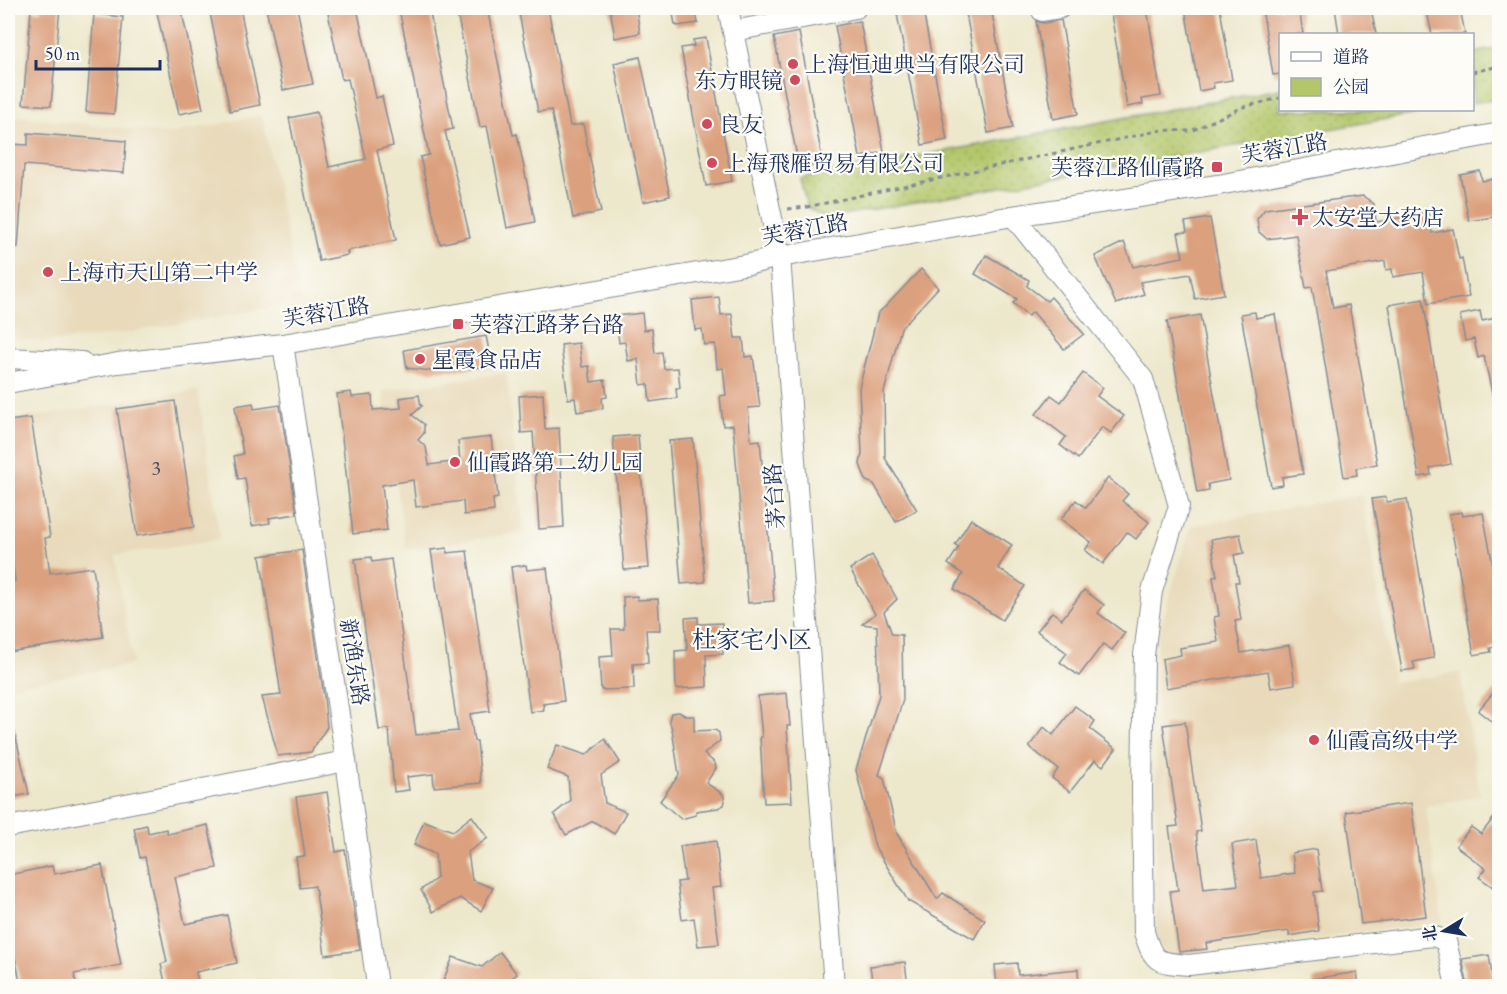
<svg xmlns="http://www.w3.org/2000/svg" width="1507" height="994" font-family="'EB Garamond','Noto Serif SC',serif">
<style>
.built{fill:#e8daba}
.green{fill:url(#green-dots);stroke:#677a64;stroke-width:1.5}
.building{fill:#dba07e}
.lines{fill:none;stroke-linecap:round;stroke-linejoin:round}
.minor-casing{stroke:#848c95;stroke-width:22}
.path{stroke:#848c95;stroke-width:3;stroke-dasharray:4.5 4.5;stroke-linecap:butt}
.minor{stroke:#fff;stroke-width:20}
.poi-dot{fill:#d1495b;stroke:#fdfcf7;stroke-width:2}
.labels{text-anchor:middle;stroke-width:4.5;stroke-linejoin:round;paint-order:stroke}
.number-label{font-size:20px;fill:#4b4b66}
.poi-label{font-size:22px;fill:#1b2f5e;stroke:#fdfcf7;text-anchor:start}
.street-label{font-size:22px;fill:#1b2f5e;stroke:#fdfcf7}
.neighbourhood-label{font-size:24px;fill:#1b2f5e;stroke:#fdfcf7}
</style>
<defs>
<pattern id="green-dots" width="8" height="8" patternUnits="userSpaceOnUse" patternTransform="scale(1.5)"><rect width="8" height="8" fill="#b3c669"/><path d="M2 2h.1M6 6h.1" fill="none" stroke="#99aa5d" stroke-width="1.8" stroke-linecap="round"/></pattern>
</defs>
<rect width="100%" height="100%" fill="#fdfcf7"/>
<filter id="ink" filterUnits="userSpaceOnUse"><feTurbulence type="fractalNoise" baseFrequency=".0167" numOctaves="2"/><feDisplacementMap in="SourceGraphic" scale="12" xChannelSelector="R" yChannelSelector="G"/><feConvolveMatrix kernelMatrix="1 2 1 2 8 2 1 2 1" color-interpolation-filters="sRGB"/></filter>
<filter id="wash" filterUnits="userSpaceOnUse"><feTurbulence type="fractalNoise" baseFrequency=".008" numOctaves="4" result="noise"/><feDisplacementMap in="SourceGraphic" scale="24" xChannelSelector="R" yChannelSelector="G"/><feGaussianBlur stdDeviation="1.35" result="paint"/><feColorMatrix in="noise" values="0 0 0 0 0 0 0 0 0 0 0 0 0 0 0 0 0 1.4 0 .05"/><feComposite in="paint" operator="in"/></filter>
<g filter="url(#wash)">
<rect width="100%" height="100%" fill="#ede8cc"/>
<g class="built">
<polygon points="8,115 169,134 262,115 301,302 120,334 45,342 8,338"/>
<polygon points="506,373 524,532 406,550 383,391"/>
<polygon points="198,390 220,539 115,555 133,664 8,687 8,421"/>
<polygon points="1362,495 1393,683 1460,672 1480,796 1426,806 1442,922 1172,958 1156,943 1157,638 1191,526"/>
</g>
<g class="green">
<polygon points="1499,48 1499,99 1473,103 1473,53"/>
<polygon points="1280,89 1280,110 1438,110 825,218 807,207 800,178"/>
</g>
<g id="blocks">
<g class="building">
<polygon points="41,8 60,8 51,106 23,104 31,10 41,11"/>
<polygon points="156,8 181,8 203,109 179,114"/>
<polygon points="209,8 240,8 260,105 230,111"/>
<polygon points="266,8 297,8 313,84 283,90"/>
<polygon points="327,8 357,8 376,98 382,96 393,146 377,150 396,240 347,251 348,255 319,261 289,118 317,112 329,167 366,159 348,79 342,80"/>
<polygon points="407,8 429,8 453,129 445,131 470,237 440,244 420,157 429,155 399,9"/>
<polygon points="456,8 487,8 513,135 517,134 535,222 507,228 487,126 480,127"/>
<polygon points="518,8 548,8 570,126 583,124 601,212 573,218 551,110 538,112"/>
<polygon points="610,8 636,8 640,33 615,38"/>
<polygon points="672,8 695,8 698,23 677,26 677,25 675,25"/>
<polygon points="965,8 991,8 1013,128 988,133"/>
<polygon points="1110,8 1147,8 1161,96 1142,99 1143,104 1127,107"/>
<polygon points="1185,8 1220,8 1232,80 1213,83 1214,88 1199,91"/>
<polygon points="1262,8 1299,8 1303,34 1281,34 1281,74 1273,75"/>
<polygon points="1335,8 1371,8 1376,34 1339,34"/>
<polygon points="1426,8 1460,8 1465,34 1432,34"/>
<polygon points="923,10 947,140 922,145 897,14"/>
<polygon points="94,14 123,17 114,114 86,112"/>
<polygon points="1061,20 1078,114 1053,119 1036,21 1043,23"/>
<polygon points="860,21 884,152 860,157 835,26"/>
<polygon points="799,32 823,164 799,168 774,37"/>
<polygon points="706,38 732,181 706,186 681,48 694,46 693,40"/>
<polygon points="640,57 670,196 643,202 614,63"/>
<polygon points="28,133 126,141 124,173 24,165 18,247 8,247 8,144 28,145"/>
<polygon points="1480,171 1482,181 1500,178 1500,216 1469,221 1460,175"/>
<polygon points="1363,196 1374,204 1376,222 1428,213 1432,233 1453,229 1459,259 1462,258 1469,297 1428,304 1423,272 1393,277 1392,269 1386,270 1385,261 1326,271 1333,308 1349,305 1377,464 1356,468 1357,475 1344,477 1312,287 1306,288 1296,235 1267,239 1259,232 1257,219 1265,209"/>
<polygon points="1210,218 1224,294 1195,299 1190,274 1140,282 1144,294 1116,304 1095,256 1124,242 1133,267 1183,257 1178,233 1187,232 1185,222"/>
<polygon points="986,255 1029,280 1027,286 1047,301 1051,297 1084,334 1064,349 1033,312 1028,316 1013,303 1017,299 975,274"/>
<polygon points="921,269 938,288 901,328 884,392 885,458 917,510 896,522 874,484 866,481 860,464 862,453 859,388 878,313 885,307"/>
<polygon points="719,297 721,315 732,314 735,338 743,338 745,357 753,356 760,407 748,408 751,441 760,440 774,601 748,603 733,425 723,426 720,396 726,395 723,368 717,369 715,344 704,345 702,329 695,330 692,300"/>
<polygon points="1423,299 1451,464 1430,468 1431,475 1419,477 1389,305"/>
<polygon points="1480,311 1482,321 1500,317 1500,335 1497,336 1500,347 1500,402 1494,403 1484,356 1478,358 1474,339 1465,341 1460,315"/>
<polygon points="1255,312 1256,318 1275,314 1303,474 1282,477 1283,485 1271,487 1241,314"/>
<polygon points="642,313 644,330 652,329 655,353 662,352 664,369 678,368 680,388 676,388 677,398 650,402 648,384 641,385 638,359 628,361 625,342 619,343 616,316"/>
<polygon points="1200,315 1229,480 1208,484 1209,491 1197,493 1167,321"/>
<polygon points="486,336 492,365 465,369 432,371 407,368 404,350"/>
<polygon points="579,343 582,367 589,366 591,382 605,380 607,397 602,398 603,408 577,412 575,398 568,399 561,345"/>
<polygon points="1083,373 1103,388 1097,396 1124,416 1111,433 1102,427 1078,459 1060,445 1066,437 1036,414 1051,395 1061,402"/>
<polygon points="351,392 352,397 372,395 373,410 401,408 400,398 419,395 421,406 422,406 412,415 424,424 424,433 418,440 426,447 429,465 460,461 458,441 491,437 498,498 493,499 494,511 464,515 463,501 416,507 413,480 382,485 387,530 353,534 337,394"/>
<polygon points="543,394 545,429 559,428 564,527 539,529 533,432 521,433 519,396"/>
<polygon points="175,401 194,527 137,536 117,409"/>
<polygon points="253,403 254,409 280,405 297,514 269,518 270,523 252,526 245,478 238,479 234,456 243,454 235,406"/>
<polygon points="31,418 50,537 45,538 50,573 93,567 103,637 8,652 8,583 15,581 10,541 8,541 8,421"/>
<polygon points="638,435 649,568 624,570 613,437"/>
<polygon points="693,439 705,582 681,584 669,441"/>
<polygon points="1108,478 1128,494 1122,501 1149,522 1136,539 1127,532 1103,564 1085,550 1091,542 1061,519 1076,500 1086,508"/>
<polygon points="1386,497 1387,502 1407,499 1434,658 1413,662 1415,669 1402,671 1372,499"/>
<polygon points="1462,512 1463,516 1483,513 1500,602 1500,646 1490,648 1491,652 1474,655 1449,514"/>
<polygon points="971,519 1012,545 998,568 1025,586 1002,620 954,589 963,574 948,564 959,547 955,545"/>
<polygon points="1240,534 1244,553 1234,555 1239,582 1235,582 1241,620 1235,621 1241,653 1289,645 1295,684 1271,688 1268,671 1166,688 1162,659 1181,655 1180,648 1218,642 1214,617 1219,616 1213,577 1217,576 1211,539"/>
<polygon points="447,548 447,553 467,551 490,711 470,714 474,741 477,741 481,783 434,787 433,774 407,777 409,790 394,792 389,729 379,730 355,559 371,557 372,562 391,559 416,735 458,731 431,550"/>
<polygon points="302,550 324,697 327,727 311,752 278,756 262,697 281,695 260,556"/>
<polygon points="872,555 897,599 884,612 892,634 902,635 903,700 879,775 884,778 897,834 937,899 943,893 985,920 974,939 908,901 875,847 856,770 879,695 877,626 862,624 875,614 850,569"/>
<polygon points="526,565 527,570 547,568 564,701 543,704 544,710 530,712 511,567"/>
<polygon points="1084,590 1104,605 1098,613 1125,633 1112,650 1103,644 1079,676 1060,662 1067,653 1037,631 1052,612 1062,619"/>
<polygon points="637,596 637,600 658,599 660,630 646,630 648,663 633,664 634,689 601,690 599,657 613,656 611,629 624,629 623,597"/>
<polygon points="698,617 698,624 722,623 723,654 706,655 707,687 676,689 675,651 687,650 685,618"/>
<polygon points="1500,684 1500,728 1478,711"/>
<polygon points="787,693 790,726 787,726 792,802 764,803 760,737 762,737 758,696"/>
<polygon points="1075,706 1095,721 1090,729 1116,749 1103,766 1095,760 1070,792 1052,778 1058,769 1029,747 1044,727 1053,735"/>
<polygon points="679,712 686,716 694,716 694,731 715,730 719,733 720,741 704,754 715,763 716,768 706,783 723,794 725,801 724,805 718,808 696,811 696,815 681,819 660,801 679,775 672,729 669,720 671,713"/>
<polygon points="1185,722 1201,831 1196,832 1204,889 1238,885 1232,844 1256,840 1261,878 1295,873 1292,853 1316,849 1322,891 1314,892 1319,931 1289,936 1289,931 1206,943 1207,949 1179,952 1170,891 1178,890 1169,827 1178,826 1163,725"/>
<polygon points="8,725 13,725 29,794 8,798"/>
<polygon points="605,739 620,762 601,775 605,803 626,812 614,834 593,821 566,835 554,814 570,801 568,777 547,769 557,745 586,755"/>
<polygon points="327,792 336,852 345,850 360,950 325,955 315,886 300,888 296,857 305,856 296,797"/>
<polygon points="1411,803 1426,916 1361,924 1346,812"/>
<polygon points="1500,810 1500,892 1479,877 1486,869 1456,846 1471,827 1481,834"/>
<polygon points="472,816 488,838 468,852 472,880 493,888 481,911 460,898 433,912 421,890 437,878 435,854 414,845 424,821 453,831"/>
<polygon points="147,825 148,833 166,829 168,834 208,825 217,868 175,877 185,924 227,915 237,963 196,972 198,983 179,987 166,987 161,964 167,962 145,857 140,858 134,828"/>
<polygon points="716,841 721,887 712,888 719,944 698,946 694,918 682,920 677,882 685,881 680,846"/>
<polygon points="102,865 121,965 74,974 76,983 61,987 21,987 8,920 8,875 52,866 54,874"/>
<polygon points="500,952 517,974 499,987 456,987 443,981 453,957 482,967"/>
<polygon points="1489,955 1494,987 1468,987 1462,959"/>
<polygon points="905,962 908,987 873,987 870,966"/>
<polygon points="1017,963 1018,975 1078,969 1079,987 997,987 995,965"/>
<polygon points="1357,972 1359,987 1314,987 1313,979"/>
</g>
</g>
</g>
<g filter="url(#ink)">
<use href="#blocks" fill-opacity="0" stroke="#848c95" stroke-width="1.5"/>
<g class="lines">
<g class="minor-casing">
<g id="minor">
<polyline points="728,8 780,257 834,986"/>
<polyline points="1041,8 1042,11 1060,8"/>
<polyline points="733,31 856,8"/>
<path d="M 1013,216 L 1143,379 L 1179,506 L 1152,591 L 1144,655 L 1142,791 L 1144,932 C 1154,964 1157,962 1189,965 L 1433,936 L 1446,941 L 1456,986"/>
<polyline points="283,344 346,761 377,986"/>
<polyline points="8,358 82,362"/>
<polyline points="8,383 118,363 283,344 750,264 780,257 1013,216 1218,185 1500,133"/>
<polyline points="8,827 346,761"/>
</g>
</g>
<g class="path">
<polyline points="1472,72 1500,66"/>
<polyline points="788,209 807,207 1162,130 1191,131 1243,107 1280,98"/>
</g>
<use href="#minor" class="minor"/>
</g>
</g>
<g class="poi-dot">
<circle cx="793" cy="64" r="6"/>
<circle cx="795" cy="80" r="6"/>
<circle cx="707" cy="124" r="6"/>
<circle cx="712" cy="163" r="6"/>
<rect x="1211" y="161" width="12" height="12" rx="3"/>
<path d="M1297 208h6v6h6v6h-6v6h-6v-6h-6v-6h6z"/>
<circle cx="48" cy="272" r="6"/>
<rect x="452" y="318" width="12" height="12" rx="3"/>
<circle cx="420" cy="359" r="6"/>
<circle cx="455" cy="462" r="6"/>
<circle cx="1314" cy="740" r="6"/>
</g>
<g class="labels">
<g class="number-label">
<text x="156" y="475">3</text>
</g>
<g class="poi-label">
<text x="805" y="72">上海恒迪典当有限公司</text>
<text x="783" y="88" text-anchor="end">东方眼镜</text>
<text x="719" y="132">良友</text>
<text x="724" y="171">上海飛雁贸易有限公司</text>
<text x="1205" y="175" text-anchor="end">芙蓉江路仙霞路</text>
<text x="1312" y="225">太安堂大药店</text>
<text x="60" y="280">上海市天山第二中学</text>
<text x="470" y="332">芙蓉江路茅台路</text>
<text x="432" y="367">星霞食品店</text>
<text x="467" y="470">仙霞路第二幼儿园</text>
<text x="1326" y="748">仙霞高级中学</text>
</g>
<g class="street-label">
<text transform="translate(1284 148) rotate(-10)" y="8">芙蓉江路</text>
<text transform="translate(805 229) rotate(-11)" y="8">芙蓉江路</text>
<text transform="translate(326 312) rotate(-10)" y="8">芙蓉江路</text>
<text transform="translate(774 496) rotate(-94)" y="8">茅台路</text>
<text transform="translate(355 662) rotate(81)" y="8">新渔东路</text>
</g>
<g class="neighbourhood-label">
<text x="752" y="648">杜家宅小区</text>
</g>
</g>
<rect width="1507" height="994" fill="none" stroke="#fdfcf7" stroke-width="30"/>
<rect x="1279" y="33" width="195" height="78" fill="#fdfcf7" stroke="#a3aaba" stroke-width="1.5"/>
<rect x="1291" y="52" width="30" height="9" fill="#ffffff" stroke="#a3aaba" stroke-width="1.5"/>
<text x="1333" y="63" font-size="18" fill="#1b2f5e">道路</text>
<rect x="1291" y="78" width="30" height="18" fill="#b3c669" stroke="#a3aaba" stroke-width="1.5"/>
<text x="1333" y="93" font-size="18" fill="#1b2f5e">公园</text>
<g transform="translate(1444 931) rotate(259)" stroke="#fdfcf7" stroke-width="4.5" paint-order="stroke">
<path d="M0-4.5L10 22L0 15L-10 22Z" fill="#1b2f5e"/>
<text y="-9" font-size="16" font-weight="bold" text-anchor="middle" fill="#1b2f5e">北</text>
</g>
<path d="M36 60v9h124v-9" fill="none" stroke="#1b2f5e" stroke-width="3"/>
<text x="45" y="60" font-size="18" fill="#1b2f5e" stroke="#fdfcf7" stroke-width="4.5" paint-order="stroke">50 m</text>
</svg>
